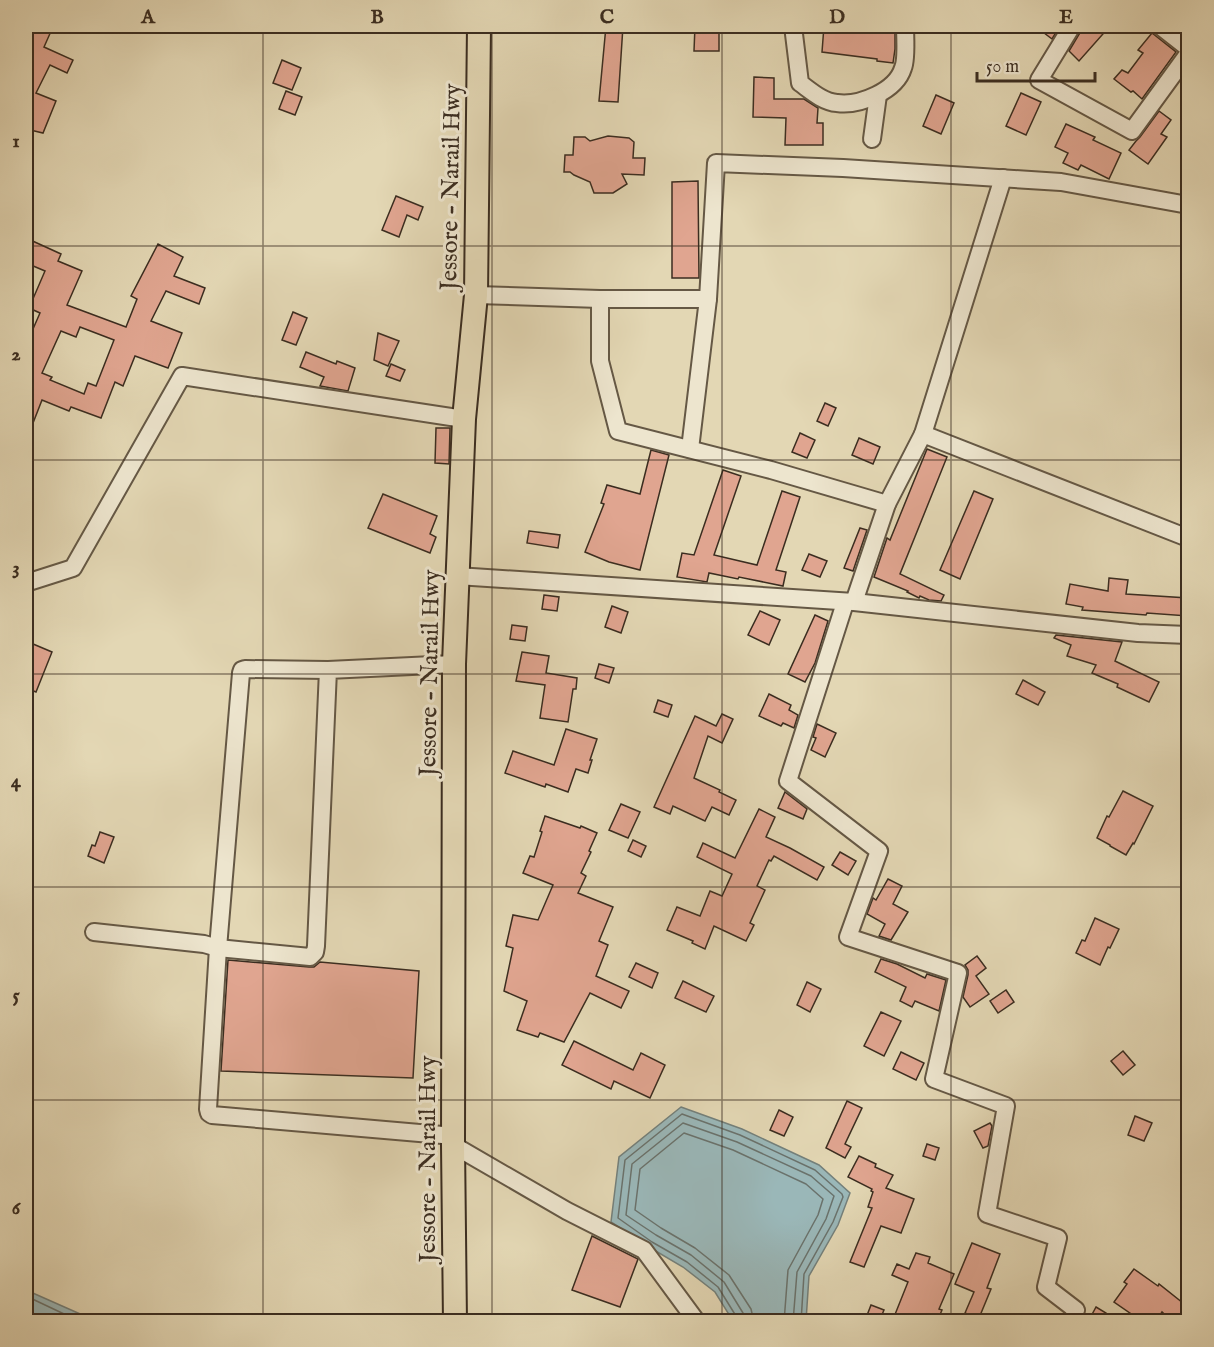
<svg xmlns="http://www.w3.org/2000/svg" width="1214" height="1347" font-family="'IM FELL English',serif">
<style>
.water{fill:#9ab7b8;stroke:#74807b;stroke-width:1.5}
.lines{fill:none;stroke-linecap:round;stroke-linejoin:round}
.shore{stroke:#6a726c;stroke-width:1.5}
.building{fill:#e0a590;stroke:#3b2d20;stroke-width:1.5;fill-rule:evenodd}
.minor-casing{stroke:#655845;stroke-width:20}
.highway-casing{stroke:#3b2d20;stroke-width:26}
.minor{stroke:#ede5ce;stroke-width:16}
.highway{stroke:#e3d7b4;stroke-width:22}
.grid{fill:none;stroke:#3b2d20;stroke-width:1.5;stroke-opacity:0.55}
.labels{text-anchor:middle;stroke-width:6;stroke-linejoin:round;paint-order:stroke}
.street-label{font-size:24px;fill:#3b2d20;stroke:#ede5ce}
.neatline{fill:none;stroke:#3b2d20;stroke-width:2}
.grid-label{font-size:20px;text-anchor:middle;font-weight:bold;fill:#3b2d20}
</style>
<rect width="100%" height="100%" fill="#e3d7b4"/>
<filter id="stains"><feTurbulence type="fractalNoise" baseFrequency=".00333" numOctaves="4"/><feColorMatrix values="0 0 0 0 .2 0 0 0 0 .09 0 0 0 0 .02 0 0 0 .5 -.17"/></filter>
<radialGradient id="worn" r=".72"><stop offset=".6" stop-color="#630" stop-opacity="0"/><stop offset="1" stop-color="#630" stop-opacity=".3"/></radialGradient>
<g class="water">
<polygon points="681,1107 742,1129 819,1165 850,1193 838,1225 809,1276 806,1321 733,1321 715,1292 683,1267 649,1247 611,1222 619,1157"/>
<polygon points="26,1290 96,1321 26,1321"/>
</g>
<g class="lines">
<g class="shore">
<polyline points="26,1296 81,1322"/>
<polyline points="737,1322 736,1316 718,1287 687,1262 652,1242 618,1218 625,1160 682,1114 740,1135 815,1170 842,1194 843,1197 833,1222 804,1274 801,1322"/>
<polyline points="745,1322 743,1313 724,1282 691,1255 656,1235 626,1215 632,1164 683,1123 737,1142 811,1176 834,1196 826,1219 797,1272 793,1322"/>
<polyline points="754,1322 751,1309 729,1275 695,1248 661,1228 635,1210 640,1169 684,1133 733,1150 806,1184 823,1199 818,1215 788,1270 784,1322"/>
</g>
</g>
<g class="building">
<polygon points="28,26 44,26 52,29 44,47 73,60 67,73 50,65 36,93 56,101 43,133 26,129 26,54 32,39 26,36 26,31"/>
<polygon points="606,26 623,26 618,102 599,101"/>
<polygon points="695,26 719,26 719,51 694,51"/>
<polygon points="824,26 895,26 895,49 893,63 877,61 877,59 822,52"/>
<polygon points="1035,26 1060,26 1052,39"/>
<polygon points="1082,26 1110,26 1079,61 1069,51 1081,31"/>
<polygon points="1152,33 1176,52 1142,99 1133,91 1131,92 1114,79 1122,70 1128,73 1143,53 1138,50"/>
<polygon points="282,60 301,68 292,90 273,83"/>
<polygon points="754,77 774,78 774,99 804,99 818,108 817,123 823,123 823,145 785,145 786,118 753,117"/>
<polygon points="286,91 302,97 295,115 279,109"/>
<polygon points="1021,93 1041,102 1026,135 1006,126"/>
<polygon points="936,95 954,103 941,134 923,126"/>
<polygon points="1159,111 1171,120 1161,134 1167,137 1148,164 1129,150 1136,141 1140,137"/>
<polygon points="1066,124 1095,137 1093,140 1121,153 1109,179 1081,165 1078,170 1063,163 1068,153 1055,147"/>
<polygon points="608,136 629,138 634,142 633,158 645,158 644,175 622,174 627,184 613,193 594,193 590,182 574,175 570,172 564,172 565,155 573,155 574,137 585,137 590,141"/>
<polygon points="698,181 699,278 672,278 672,182"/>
<polygon points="396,196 423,207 418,220 407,215 399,237 382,230"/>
<path d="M 26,238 L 61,254 L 58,261 L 82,271 L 67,305 L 126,327 L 137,299 L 131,296 L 158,244 L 183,257 L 174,276 L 205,288 L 199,304 L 166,291 L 151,321 L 182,333 L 168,368 L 135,356 L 123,386 L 115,382 L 101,418 L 71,407 L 69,411 L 42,400 L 26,441 L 26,373 L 32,356 L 26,353 L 26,345 L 40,313 L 29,308 L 45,271 L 26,263 ZM 80,327 L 114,340 L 96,386 L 88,383 L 84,394 L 50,380 L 52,377 L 42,373 L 61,331 L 76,337 Z"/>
<polygon points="293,312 307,318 296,345 282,340"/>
<polygon points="378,333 399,341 388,366 374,360"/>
<polygon points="306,352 336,364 337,361 355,368 348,391 320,386 324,377 300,367"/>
<polygon points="391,364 405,370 400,381 386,376"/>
<polygon points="825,403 836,408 828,426 817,421"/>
<polygon points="436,428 450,428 449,464 435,463"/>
<polygon points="800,433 815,440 807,458 792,452"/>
<polygon points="859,438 880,447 873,464 852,455"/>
<polygon points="927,449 947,457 900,574 944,595 941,601 929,600 920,596 919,598 907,592 908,591 874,577 887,538 890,540"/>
<polygon points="651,450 669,455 640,570 609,562 585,552 604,504 601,503 607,485 640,494"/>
<polygon points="723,470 741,476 714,555 757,565 782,491 800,497 776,570 786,572 783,586 739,577 738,579 709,573 707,582 677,577 682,553 694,555"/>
<polygon points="974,491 993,499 960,579 940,570"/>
<polygon points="383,494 437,516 430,534 436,537 430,553 368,528"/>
<polygon points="860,528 867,530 853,571 844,568"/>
<polygon points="529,531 560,535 558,548 527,543"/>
<polygon points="809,554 827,561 820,577 802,570"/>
<polygon points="1109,578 1128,580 1126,594 1188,598 1188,616 1147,613 1146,615 1082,610 1083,607 1066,604 1070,584 1108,591"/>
<polygon points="544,595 559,597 557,611 542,609"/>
<polygon points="612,606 628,612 621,633 605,627"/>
<polygon points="760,611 780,620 769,645 748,635"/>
<polygon points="815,615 828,621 815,663 805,682 788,674"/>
<polygon points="512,625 527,627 525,641 510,639"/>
<polygon points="1056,635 1122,642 1115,661 1159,682 1149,702 1117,687 1118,684 1092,673 1096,665 1067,656 1071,645 1054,638"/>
<polygon points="26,641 52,652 36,692 26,688"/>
<polygon points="522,652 549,656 546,673 577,678 576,689 573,689 568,722 540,718 545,685 516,681"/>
<polygon points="599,664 614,668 609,683 595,678"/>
<polygon points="1023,680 1045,692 1038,705 1016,694"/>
<polygon points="769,694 791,705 789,710 798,715 794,728 783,723 781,726 759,716"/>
<polygon points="658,700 672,705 668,717 654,712"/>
<polygon points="722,714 733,719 722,743 708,736 694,778 720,790 719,792 736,800 729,815 712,807 705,821 673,806 670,814 654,807 695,716 716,726"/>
<polygon points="817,724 836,733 825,757 811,750 816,738 813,737"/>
<polygon points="566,729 597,739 590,760 592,760 588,773 576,769 568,792 546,784 545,787 505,773 513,751 554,765"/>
<polygon points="1123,791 1153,806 1134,844 1133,843 1126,855 1110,846 1110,845 1097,838 1107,816 1109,817"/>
<polygon points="785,792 807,809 803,819 778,808"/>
<polygon points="621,804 640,812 628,838 609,830"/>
<polygon points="759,809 775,817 766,837 790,848 824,867 817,880 774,856 771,861 769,860 757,886 765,890 750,923 754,925 746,941 714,926 705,949 692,943 693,941 667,930 677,907 700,916 710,891 722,896 732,874 697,857 703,843 735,858"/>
<polygon points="545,816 580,828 581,826 597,833 589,851 591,852 581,873 586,876 578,893 613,907 599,941 608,945 596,976 629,991 621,1008 590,993 564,1042 540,1033 538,1037 517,1030 527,1001 504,991 513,948 506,946 513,915 538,920 553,885 523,873 530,856 534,857 542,832 540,831"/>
<polygon points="100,832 114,837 104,863 88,856 92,845 95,846"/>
<polygon points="633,840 646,846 641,857 628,851"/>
<polygon points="840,852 856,861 848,875 832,865"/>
<polygon points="888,879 902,886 893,904 908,912 891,940 879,936 885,924 867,914 873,898 876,900"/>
<polygon points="1095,918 1119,929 1110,948 1108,947 1100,965 1076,953 1082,940 1085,941"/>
<polygon points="977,956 986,968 976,976 989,994 970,1007 963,997 968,975 968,970 965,965"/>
<polygon points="881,959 897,964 925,978 927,974 946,980 939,1011 915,1001 912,1007 900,1001 906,987 875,972"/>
<polygon points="228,960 309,967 314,967 320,962 419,971 413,1078 221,1071"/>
<polygon points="636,963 658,973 652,988 629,977"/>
<polygon points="683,981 714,996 706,1012 675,998"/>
<polygon points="807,982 821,989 810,1012 797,1005"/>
<polygon points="1006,990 1014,1002 998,1013 990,1001"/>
<polygon points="881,1012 901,1021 884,1056 864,1046"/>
<polygon points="574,1041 633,1070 641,1053 665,1065 650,1098 614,1081 611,1089 562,1065"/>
<polygon points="1123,1051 1135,1065 1123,1075 1111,1061"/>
<polygon points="901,1052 924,1063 916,1080 893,1069"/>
<polygon points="847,1101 862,1108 845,1144 851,1147 845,1158 826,1148"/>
<polygon points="779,1110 793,1117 784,1136 770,1130"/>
<polygon points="1135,1116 1152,1123 1144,1141 1128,1135"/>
<polygon points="990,1123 992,1126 988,1146 983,1148 974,1131"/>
<polygon points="927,1144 939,1148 935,1160 923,1156"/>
<polygon points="859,1156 876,1164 875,1167 893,1175 886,1188 914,1199 901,1233 881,1226 864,1267 850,1262 872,1208 868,1207 873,1192 871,1191 872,1189 848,1177"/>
<polygon points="592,1236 638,1259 620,1307 572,1290"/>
<polygon points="972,1243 1000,1254 987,1288 991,1289 979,1318 965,1313 974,1292 955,1284"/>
<polygon points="916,1253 930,1257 928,1263 954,1274 939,1309 942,1310 937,1322 892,1322 908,1282 892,1275 897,1264 909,1269"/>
<polygon points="1134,1269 1158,1286 1159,1284 1188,1307 1188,1322 1173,1322 1162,1312 1156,1322 1143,1322 1114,1302 1127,1284 1124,1282"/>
<polygon points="871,1305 884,1310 879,1322 874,1322 866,1318"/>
<polygon points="1096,1307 1106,1313 1102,1322 1088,1322"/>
</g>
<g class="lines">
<g class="minor-casing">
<g id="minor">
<path d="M 793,26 L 800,83 C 811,91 823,102 837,103 C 860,106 896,91 903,68 C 907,59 905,36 905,26"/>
<polyline points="1072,26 1039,80 1132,131 1188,54"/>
<polyline points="1160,26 1188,48"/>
<polyline points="872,139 878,95"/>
<polyline points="476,295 600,299 708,299 716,163 843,168 1061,182 1188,205"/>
<polyline points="600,299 600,361 618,431 771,470 887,504 923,434 1188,538"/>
<polyline points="923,434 1003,178"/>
<polyline points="690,449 708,299"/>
<polyline points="457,576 854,602 1138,633 1188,635"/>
<polyline points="26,583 73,568 182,376 464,419"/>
<polyline points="854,602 887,504"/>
<polyline points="844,606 788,781 879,851 848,937 958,973 934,1079 1006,1106 987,1214 1058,1238 1046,1287 1076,1310 1071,1322"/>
<polyline points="328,670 245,669 242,670 241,673 218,948 208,1109 209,1113 212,1115 454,1136"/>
<polyline points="94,932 204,944 218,948 310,957 315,952 316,946 328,670 454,664"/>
<polyline points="453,1145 567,1211 644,1250 697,1322"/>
</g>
</g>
<g class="highway-casing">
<polyline id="highway" points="455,1322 453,1145 454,664 464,419 476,295 479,26"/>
</g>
<use href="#minor" class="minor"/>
<use href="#highway" class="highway"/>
</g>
<path class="grid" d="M 263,26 L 263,1322M 492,26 L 492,1322M 722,26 L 722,1322M 951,26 L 951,1322M 26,246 L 1188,246M 26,460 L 1188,460M 26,674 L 1188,674M 26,887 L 1188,887M 26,1100 L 1188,1100"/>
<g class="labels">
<g class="street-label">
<text transform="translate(450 187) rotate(-89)" y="8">Jessore - Narail Hwy</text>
<text transform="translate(429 673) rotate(-89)" y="8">Jessore - Narail Hwy</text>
<text transform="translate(427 1159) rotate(-90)" y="8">Jessore - Narail Hwy</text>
</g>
</g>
<rect width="1214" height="1347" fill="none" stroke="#e3d7b4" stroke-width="66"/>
<path d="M977 72v9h118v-9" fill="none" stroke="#3b2d20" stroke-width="3"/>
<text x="986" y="72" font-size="18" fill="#3b2d20" stroke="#ede5ce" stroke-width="4.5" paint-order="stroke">50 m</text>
<rect x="33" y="33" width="1148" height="1281" class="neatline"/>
<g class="grid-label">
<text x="148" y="23">A</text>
<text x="377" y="23">B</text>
<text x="607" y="23">C</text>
<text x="837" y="23">D</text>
<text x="1066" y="23">E</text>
<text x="16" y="147">1</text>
<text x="16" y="360">2</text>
<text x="16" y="574">3</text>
<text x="16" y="787">4</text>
<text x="16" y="1001">5</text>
<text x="16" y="1214">6</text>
</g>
<rect width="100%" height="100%" filter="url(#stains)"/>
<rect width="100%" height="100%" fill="url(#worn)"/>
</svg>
